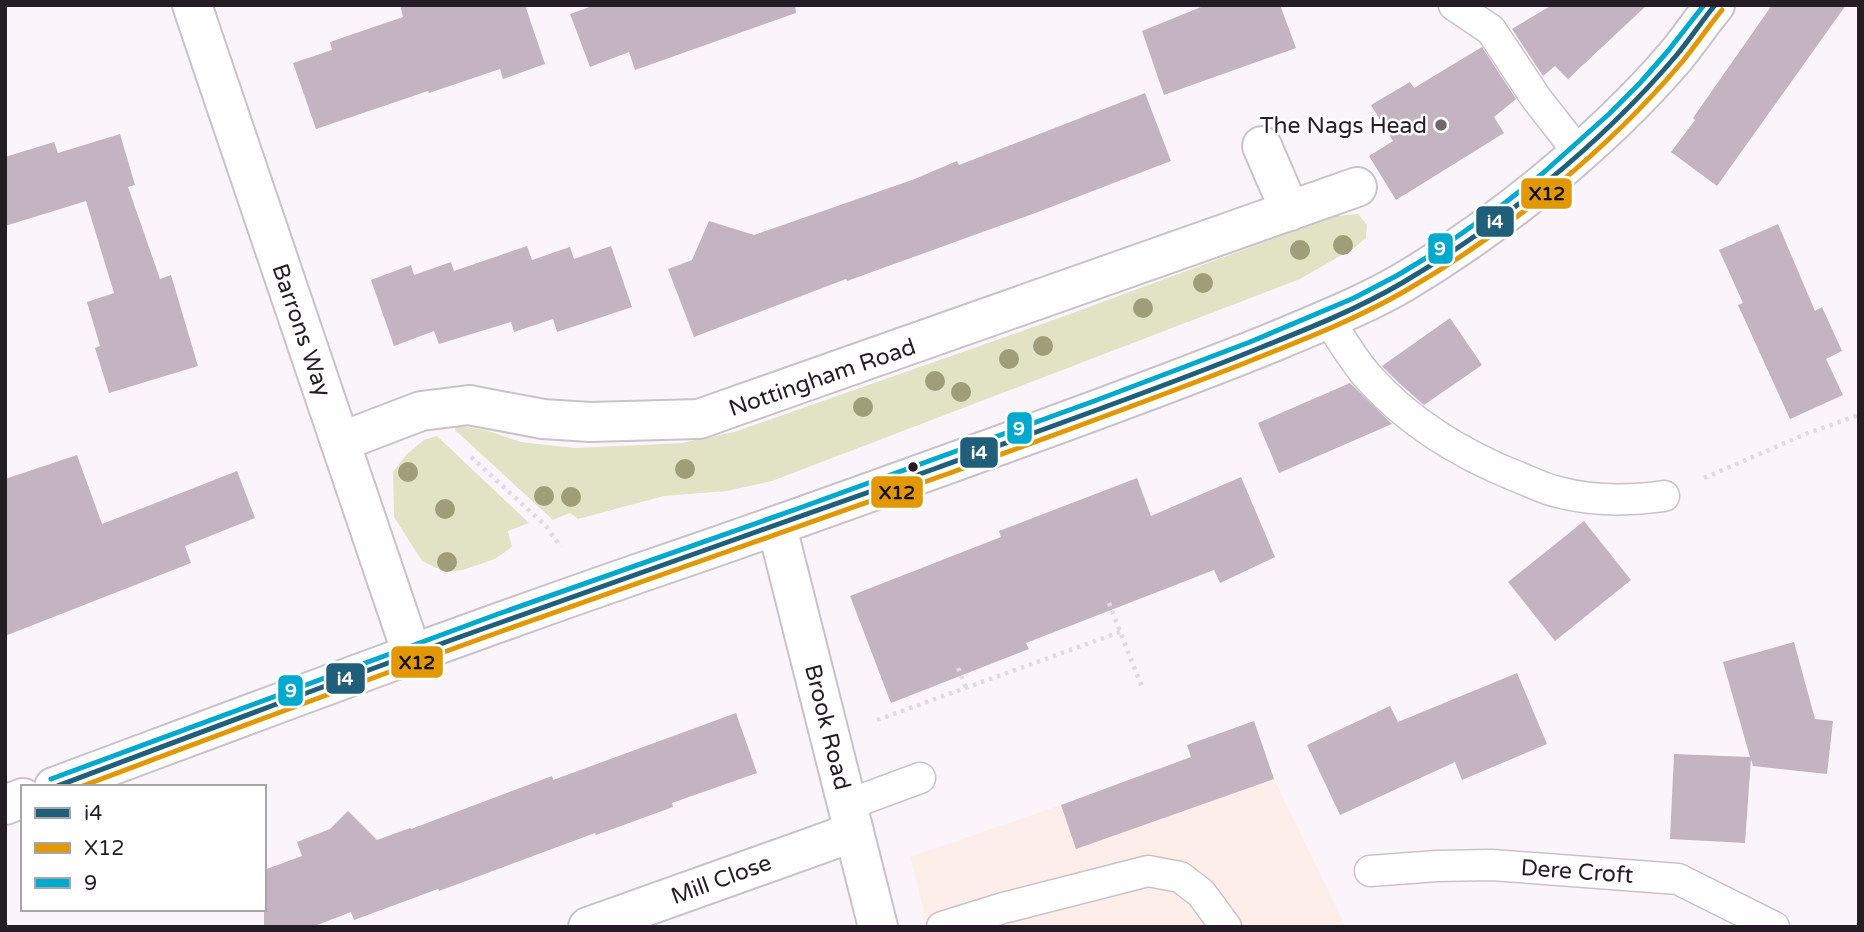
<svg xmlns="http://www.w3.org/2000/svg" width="1864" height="932" font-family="'Varela Round',sans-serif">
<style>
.industrial{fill:#fdeee9}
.green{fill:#e2e2c5}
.building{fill:#c4b3c0}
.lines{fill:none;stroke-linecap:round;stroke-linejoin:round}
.service-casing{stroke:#c9c2ca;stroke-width:33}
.minor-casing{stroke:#c9c2ca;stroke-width:42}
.primary-casing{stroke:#c9c2ca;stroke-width:42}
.path{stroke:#dfdcdf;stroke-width:4.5;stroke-dasharray:3.5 5;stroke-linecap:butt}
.service{stroke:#fefefe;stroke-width:30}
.minor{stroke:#fefefe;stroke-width:38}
.primary{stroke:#fefefe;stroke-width:38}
.bus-1-casing{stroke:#fff;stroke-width:10}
.bus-2-casing{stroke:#fff;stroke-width:10}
.bus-3-casing{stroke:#fff;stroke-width:10}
.bus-1{stroke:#1f5f7a;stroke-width:5}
.bus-2{stroke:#e29804;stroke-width:5}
.bus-3{stroke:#00a9ce;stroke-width:5}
.tree{fill:#9f9e79}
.poi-dot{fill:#706970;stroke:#fff;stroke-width:2.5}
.bus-dot{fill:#251d25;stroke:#fff;stroke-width:2.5}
.labels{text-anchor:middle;stroke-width:5;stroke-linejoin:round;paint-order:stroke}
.poi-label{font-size:23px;fill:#251d25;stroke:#fff;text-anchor:end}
.street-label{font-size:23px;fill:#251d25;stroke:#fff}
.line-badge{stroke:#fff;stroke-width:2.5}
.badge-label{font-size:19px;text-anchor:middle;font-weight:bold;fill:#fff}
.pale-badge-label{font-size:19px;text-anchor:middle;font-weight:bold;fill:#111}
</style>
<rect width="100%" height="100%" fill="#fbf5fb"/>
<polygon class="industrial" points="1254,721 1274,779 1346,927 928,927 910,857 1061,805 1190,757 1187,745"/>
<g class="green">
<polygon points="1358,214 1367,225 1366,238 1354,248 1300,279 772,481 727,491 664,496 578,519 570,513 553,520 455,430 456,425 485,430 521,442 575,448 682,443 734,432 1059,318 1335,216"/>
<polygon points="437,436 529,523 508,531 512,547 495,559 463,570 445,572 422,561 394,517 393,472 407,454 424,440"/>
</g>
<g class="building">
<polygon points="400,5 525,5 545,64 503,79 500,69 429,93 428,91 316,129 293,63 332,50 330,42 403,17"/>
<polygon points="595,5 795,5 796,13 635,70 629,52 590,67 570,14"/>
<polygon points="1206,5 1280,5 1296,48 1164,95 1142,31"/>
<polygon points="1552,5 1647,5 1568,79 1555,66 1543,76 1512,29"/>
<polygon points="1772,5 1846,5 1717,186 1671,152 1695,120 1693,118"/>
<polygon points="1482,47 1516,99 1494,117 1504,133 1396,200 1369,156 1393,141 1371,105 1410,82 1414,88"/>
<polygon points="1145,93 1171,161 1038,212 847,281 846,279 694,337 668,269 692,260 709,221 754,235 912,180 957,161 959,165"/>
<polygon points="120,134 135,185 128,187 160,279 171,275 198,366 109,393 95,348 100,346 87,302 114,293 86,201 5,226 5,157 54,142 58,153"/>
<polygon points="1778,224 1815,311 1822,307 1842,351 1826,359 1843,395 1790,419 1738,305 1743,303 1719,250"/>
<polygon points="527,246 532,260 570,247 574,259 611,246 632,307 557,332 553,319 514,332 511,322 439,344 434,331 394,346 371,280 411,265 414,275 451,262 454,271"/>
<polygon points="1450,318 1482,365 1424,405 1399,383 1382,366"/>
<polygon points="1350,383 1392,424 1279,473 1258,423"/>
<polygon points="77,455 102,524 237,471 255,518 185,546 191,563 5,636 5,479"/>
<polygon points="1241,477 1275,557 1220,583 1214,570 1026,643 1029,649 891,703 850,596 1001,537 999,531 1137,478 1151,516"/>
<polygon points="1584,521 1631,580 1555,641 1508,582"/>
<polygon points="1794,642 1815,719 1833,721 1827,774 1753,766 1751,759 1745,843 1670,839 1674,754 1750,757 1723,662"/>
<polygon points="1517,673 1547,744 1462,780 1455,762 1340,815 1307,745 1390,706 1398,722"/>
<polygon points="736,713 757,773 672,803 673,807 596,835 595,833 439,891 438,889 354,920 351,912 312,927 264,927 264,870 302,856 297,842 330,829 348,811 377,840 410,828 411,829 552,776 553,780"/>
<polygon points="1254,721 1274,779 1076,849 1061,805 1191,757 1187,745"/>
</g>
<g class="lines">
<g class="service-casing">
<g id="service">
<polyline points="1454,5 1491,30 1536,98 1579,153"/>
<path d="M 1328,319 C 1342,340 1354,362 1371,380 C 1411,424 1463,455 1518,477 C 1531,482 1544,489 1558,492 C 1592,501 1629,501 1664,496"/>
<polyline points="847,805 920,778"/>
<polyline points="1370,871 1437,866 1492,865 1678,879 1774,927"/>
<polyline points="942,927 1003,908 1148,871 1180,877 1201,893 1226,927"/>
</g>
</g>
<g class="minor-casing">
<g id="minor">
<polyline points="192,5 412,654"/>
<polyline points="1262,146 1290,211"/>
<polyline points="340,442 421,411 469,405 543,419 590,422 699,419 1357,187"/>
<polyline points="777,527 878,927"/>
<polyline points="588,927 854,832"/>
</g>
</g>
<g class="primary-casing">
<g id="primary">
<path d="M 54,787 C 253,713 451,638 651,569 C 781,525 910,478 1039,431 C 1121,401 1203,371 1283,338 C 1323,321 1364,305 1402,283 C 1498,226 1602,142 1675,57 C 1689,40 1701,22 1715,5"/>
<polyline points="5,805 23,798"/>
</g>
</g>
<g class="path">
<polyline points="471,457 546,526 561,547"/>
<polyline points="1704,478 1808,433 1859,415"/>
<polyline points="1109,603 1143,690"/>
<polyline points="958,668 966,688"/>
<polyline points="877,720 1120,632"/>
</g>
<use href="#service" class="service"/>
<use href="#minor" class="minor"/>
<use href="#primary" class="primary"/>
<g class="bus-1-casing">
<path id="bus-1" d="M 55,787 C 204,731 352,675 502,622 C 646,570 790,521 934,469 C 1033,433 1133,398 1232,359 C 1289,336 1349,314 1402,283 C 1503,223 1599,146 1675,57 C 1689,41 1701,22 1715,5"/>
</g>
<g class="bus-2-casing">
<path id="bus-2" d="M 80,787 C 221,734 363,681 505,630 C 653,577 802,526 950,473 C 1049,437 1148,401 1245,363 C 1299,341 1355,320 1405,291 C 1507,232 1607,151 1682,62 C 1696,45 1708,27 1722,10"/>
</g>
<g class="bus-3-casing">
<polyline id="bus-3" points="51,779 498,614 794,510 1097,400 1250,342 1354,298 1398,275 1434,253 1506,202 1542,174 1609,114 1640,83 1668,51 1704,5"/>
</g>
<use href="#bus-1" class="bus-1"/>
<use href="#bus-2" class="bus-2"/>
<use href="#bus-3" class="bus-3"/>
</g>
<g class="tree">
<circle cx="1343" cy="245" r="10"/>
<circle cx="1300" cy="250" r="10"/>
<circle cx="1203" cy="283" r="10"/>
<circle cx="1143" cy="308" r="10"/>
<circle cx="1043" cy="346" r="10"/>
<circle cx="1009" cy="359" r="10"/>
<circle cx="935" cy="381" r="10"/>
<circle cx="961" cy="392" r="10"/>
<circle cx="863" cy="407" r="10"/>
<circle cx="685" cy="469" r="10"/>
<circle cx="408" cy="472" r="10"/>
<circle cx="544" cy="496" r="10"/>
<circle cx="571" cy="497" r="10"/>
<circle cx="445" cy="509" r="10"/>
<circle cx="447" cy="562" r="10"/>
</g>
<circle class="poi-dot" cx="1441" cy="125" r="7"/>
<circle class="bus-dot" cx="913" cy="467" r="6"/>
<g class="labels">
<g class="poi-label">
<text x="1427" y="133">The Nags Head</text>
</g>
<g class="street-label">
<text transform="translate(302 330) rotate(71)" y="8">Barrons Way</text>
<text transform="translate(822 377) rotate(-19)" y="8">Nottingham Road</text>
<text transform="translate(828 727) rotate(76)" y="8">Brook Road</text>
<text transform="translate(1577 871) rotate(4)" y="8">Dere Croft</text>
<text transform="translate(721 879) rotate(-20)" y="8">Mill Close</text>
</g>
</g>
<g class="line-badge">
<rect x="1520" y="177" width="53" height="33" rx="7" fill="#e29804"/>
<rect x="1475" y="205" width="40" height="33" rx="7" fill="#1f5f7a"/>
<rect x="1427" y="232" width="27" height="33" rx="7" fill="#00a9ce"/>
<rect x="1006" y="411" width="27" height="34" rx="7" fill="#00a9ce"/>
<rect x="959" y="436" width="40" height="33" rx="7" fill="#1f5f7a"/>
<rect x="870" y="475" width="54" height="34" rx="7" fill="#e29804"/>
<rect x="390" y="645" width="54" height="34" rx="7" fill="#e29804"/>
<rect x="325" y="662" width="41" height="33" rx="7" fill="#1f5f7a"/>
<rect x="277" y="674" width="27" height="33" rx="7" fill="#00a9ce"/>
</g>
<g class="badge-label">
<text x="1495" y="228">i4</text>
<text x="1440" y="255">9</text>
<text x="1019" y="435">9</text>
<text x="979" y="459">i4</text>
<text x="345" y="685">i4</text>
<text x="291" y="697">9</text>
</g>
<g class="pale-badge-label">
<text x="1547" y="200">X12</text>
<text x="897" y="499">X12</text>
<text x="417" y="669">X12</text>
</g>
<rect width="1864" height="932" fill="none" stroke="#251d25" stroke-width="14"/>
<rect x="21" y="785" width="245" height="126" fill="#ffffff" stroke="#a8a5a8" stroke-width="2"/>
<rect x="35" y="808" width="35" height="10" fill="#1f5f7a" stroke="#a8a5a8" stroke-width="2"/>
<text x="84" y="820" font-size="21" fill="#251d25">i4</text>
<rect x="35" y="843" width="35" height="10" fill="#e29804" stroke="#a8a5a8" stroke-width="2"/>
<text x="84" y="855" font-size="21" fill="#251d25">X12</text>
<rect x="35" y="878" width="35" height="10" fill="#00a9ce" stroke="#a8a5a8" stroke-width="2"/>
<text x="84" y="890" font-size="21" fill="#251d25">9</text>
</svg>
